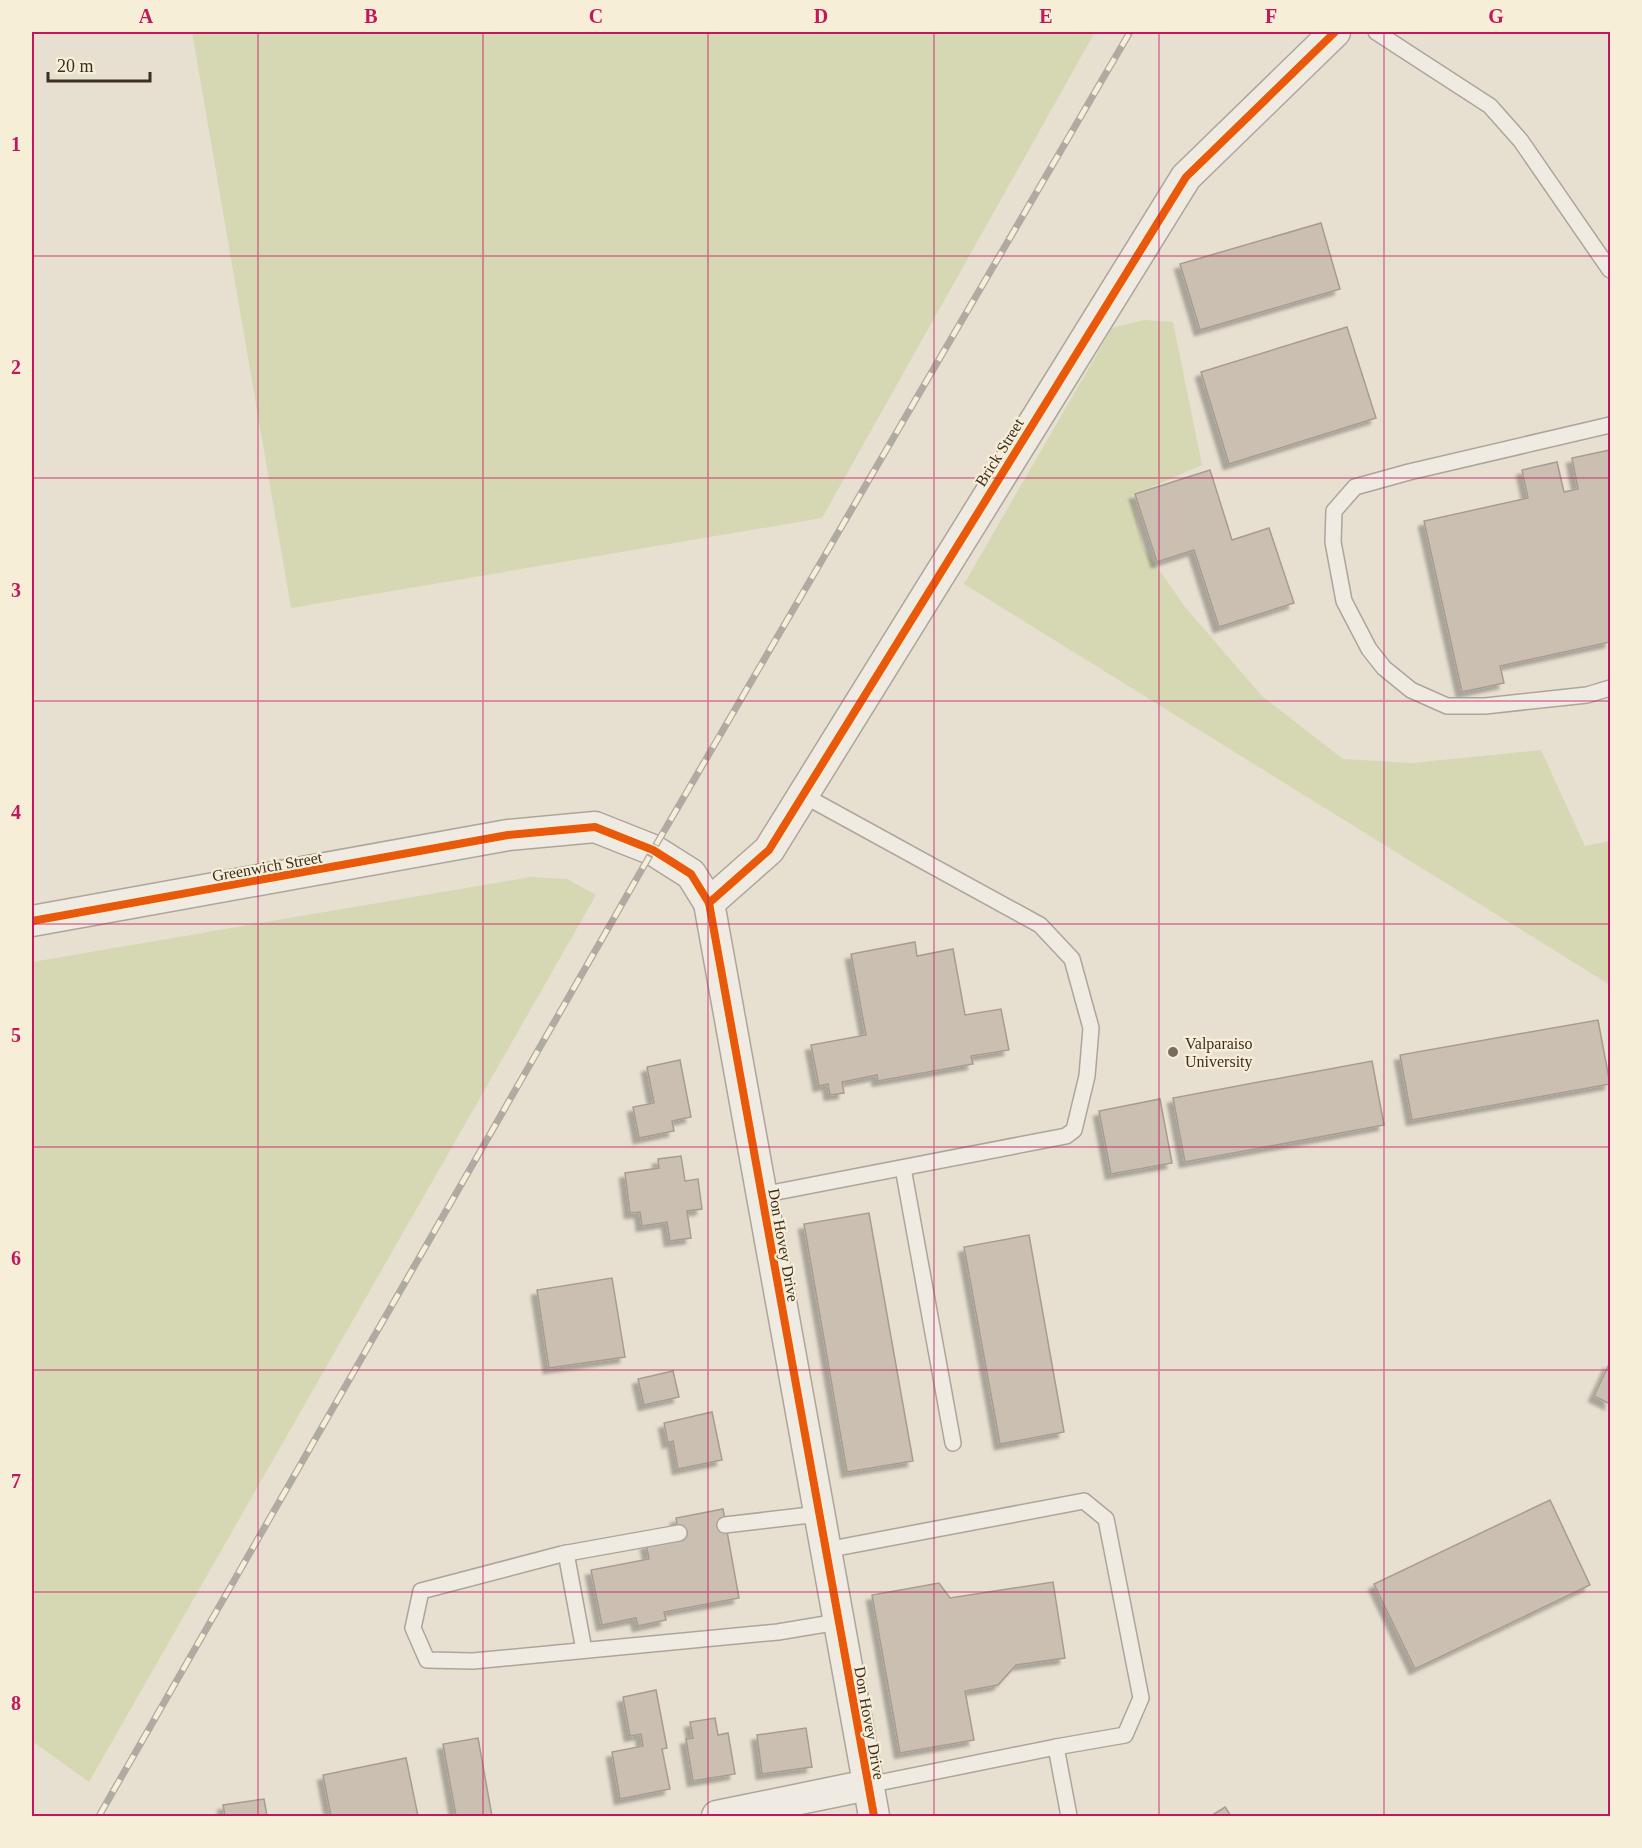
<svg xmlns="http://www.w3.org/2000/svg" width="1642" height="1848" font-family="Georgia,serif">
<style>
.green{fill:#d6d7b3}
.building{fill:#cbbfb2;stroke:#a89c90;stroke-width:1.5;filter:url(#shadow)}
.lines{fill:none;stroke-linecap:round;stroke-linejoin:round}
.service-casing{stroke:#ada599;stroke-width:18}
.minor-casing{stroke:#ada599;stroke-width:33}
.service{stroke:#efebe3;stroke-width:15}
.minor{stroke:#efebe3;stroke-width:30}
.rail-casing{stroke:#afaaa2;stroke-width:7}
.rail{stroke:#f7eed8;stroke-width:4.5;stroke-dasharray:14;stroke-linecap:butt}
.cycleway-casing{stroke:#f7eed8;stroke-width:11}
.cycleway{stroke:#e8590c;stroke-width:8}
.grid{fill:none;stroke:#c2185b;stroke-width:1.5;stroke-opacity:0.55}
.poi-dot{fill:#786c5e;stroke:#f7eed8;stroke-width:2}
.labels{text-anchor:middle;stroke-width:4.5;stroke-linejoin:round;paint-order:stroke}
.street-label{font-size:16px;fill:#3d2e20;stroke:#f7eed8}
.poi-label{font-size:16px;fill:#3d2e20;stroke:#f7eed8;text-anchor:start}
.neatline{fill:none;stroke:#c2185b;stroke-width:2}
.grid-label{font-size:20px;text-anchor:middle;font-weight:bold;fill:#c2185b}
</style>
<defs>
<filter id="shadow"><feDropShadow dx="-5.5" dy="5.5" stdDeviation="1.5" flood-color="#0004"/></filter>
</defs>
<rect width="100%" height="100%" fill="#e7e0d1"/>
<g class="green">
<polygon points="192,32 1095,32 822,518 291,608"/>
<polygon points="1144,320 1173,322 1202,465 1131,496 1143,547 1185,607 1262,696 1343,759 1412,763 1541,750 1585,846 1610,841 1610,985 964,584 1112,328"/>
<polygon points="530,877 567,879 596,895 89,1782 32,1741 32,962"/>
</g>
<g class="building">
<polygon points="1321,223 1340,289 1200,330 1180,264"/>
<polygon points="1347,327 1376,418 1229,464 1201,372"/>
<polygon points="1610,450 1610,642 1500,666 1504,683 1462,692 1424,521 1528,498 1522,470 1557,462 1564,492 1578,489 1572,458"/>
<polygon points="1210,470 1232,540 1269,528 1294,603 1219,627 1194,550 1157,562 1135,494"/>
<polygon points="915,942 917,956 953,949 965,1015 1001,1009 1009,1050 971,1056 973,1064 878,1081 877,1075 842,1082 844,1093 830,1095 828,1084 819,1086 811,1045 866,1035 851,954"/>
<polygon points="1598,1020 1610,1084 1412,1120 1400,1055"/>
<polygon points="680,1060 691,1117 672,1121 674,1131 639,1138 633,1107 654,1103 647,1067"/>
<polygon points="1372,1061 1384,1125 1185,1162 1173,1098"/>
<polygon points="1160,1099 1172,1163 1111,1174 1099,1111"/>
<polygon points="681,1156 685,1181 698,1179 702,1209 687,1211 691,1238 670,1241 667,1222 642,1226 640,1212 630,1213 625,1173 659,1168 658,1159"/>
<polygon points="869,1213 913,1461 847,1472 804,1224"/>
<polygon points="1029,1235 1064,1432 1000,1444 964,1247"/>
<polygon points="612,1278 625,1357 549,1368 537,1290"/>
<polygon points="1610,1362 1610,1404 1594,1396"/>
<polygon points="673,1371 679,1397 644,1405 638,1379"/>
<polygon points="712,1412 722,1460 678,1469 673,1441 668,1443 664,1423"/>
<polygon points="1550,1500 1590,1585 1415,1669 1374,1584"/>
<polygon points="723,1509 739,1598 664,1612 666,1620 638,1626 636,1618 602,1625 591,1570 649,1559 646,1544 679,1537 676,1518"/>
<polygon points="1053,1582 1065,1658 1016,1665 998,1685 965,1691 974,1740 900,1753 872,1595 939,1583 950,1598"/>
<polygon points="656,1690 667,1748 662,1749 670,1789 620,1799 612,1752 643,1746 641,1734 630,1736 623,1697"/>
<polygon points="715,1718 718,1735 728,1733 735,1774 693,1781 686,1739 693,1738 690,1722"/>
<polygon points="806,1728 812,1767 762,1774 757,1735"/>
<polygon points="478,1738 492,1816 456,1816 443,1744"/>
<polygon points="406,1758 418,1816 331,1816 323,1775"/>
<polygon points="264,1799 267,1816 225,1816 223,1805"/>
<polygon points="1225,1807 1231,1816 1211,1816"/>
</g>
<g class="lines">
<g class="service-casing">
<g id="service">
<polyline points="1376,32 1490,106 1521,141 1610,270"/>
<polyline points="1610,425 1409,472 1355,487 1334,511 1333,542 1344,601 1369,649 1384,668 1411,690 1447,706 1485,706 1587,695 1610,688"/>
<polyline points="903,1168 953,1443"/>
<polyline points="761,1195 1066,1136 1074,1130 1087,1076 1091,1028 1072,959 1040,925 803,795"/>
<polyline points="725,1525 819,1514"/>
<polyline points="679,1533 562,1554 421,1591 413,1628 427,1660 473,1661 778,1632 838,1622"/>
<polyline points="826,1550 1084,1501 1106,1519 1141,1698 1125,1735 1056,1747"/>
<polyline points="566,1553 584,1650"/>
<polyline points="868,1785 1056,1747 1069,1816"/>
</g>
</g>
<g class="minor-casing">
<g id="minor">
<polyline points="709,903 769,850 1186,177 1335,32"/>
<polyline points="32,921 508,835 595,827 653,850 691,874 709,903 874,1816"/>
<polyline points="717,1816 868,1785"/>
</g>
</g>
<use href="#service" class="service"/>
<use href="#minor" class="minor"/>
<g class="rail-casing">
<polyline id="rail" points="99,1816 653,850 1130,32"/>
</g>
<use href="#rail" class="rail"/>
<g class="cycleway-casing">
<g id="cycleway">
<polyline points="709,903 769,850 1186,177 1335,32"/>
<polyline points="32,921 508,835 595,827 653,850 691,874 709,903 874,1816"/>
</g>
</g>
<use href="#cycleway" class="cycleway"/>
</g>
<path class="grid" d="M 258,32 L 258,1816M 483,32 L 483,1816M 708,32 L 708,1816M 934,32 L 934,1816M 1159,32 L 1159,1816M 1384,32 L 1384,1816M 32,256 L 1610,256M 32,478 L 1610,478M 32,701 L 1610,701M 32,924 L 1610,924M 32,1147 L 1610,1147M 32,1370 L 1610,1370M 32,1592 L 1610,1592"/>
<circle class="poi-dot" cx="1173" cy="1052" r="6"/>
<g class="labels">
<g class="street-label">
<text transform="translate(999 452) rotate(-58)" y="6">Brick Street</text>
<text transform="translate(267 866) rotate(-10)" y="6">Greenwich Street</text>
<text transform="translate(784 1245) rotate(80)" y="6">Don Hovey Drive</text>
<text transform="translate(870 1723) rotate(80)" y="6">Don Hovey Drive</text>
</g>
<g class="poi-label">
<text x="1185" y="1049">Valparaiso<tspan x="1185" dy="18">University</tspan></text>
</g>
</g>
<rect width="1642" height="1848" fill="none" stroke="#f7eed8" stroke-width="66"/>
<path d="M48 72v9h102v-9" fill="none" stroke="#3d2e20" stroke-width="3"/>
<text x="57" y="72" font-size="18" fill="#3d2e20" stroke="#f7eed8" stroke-width="4.5" paint-order="stroke">20 m</text>
<rect x="33" y="33" width="1576" height="1782" class="neatline"/>
<g class="grid-label">
<text x="146" y="23">A</text>
<text x="371" y="23">B</text>
<text x="596" y="23">C</text>
<text x="821" y="23">D</text>
<text x="1046" y="23">E</text>
<text x="1271" y="23">F</text>
<text x="1496" y="23">G</text>
<text x="16" y="151">1</text>
<text x="16" y="374">2</text>
<text x="16" y="597">3</text>
<text x="16" y="819">4</text>
<text x="16" y="1042">5</text>
<text x="16" y="1265">6</text>
<text x="16" y="1488">7</text>
<text x="16" y="1710">8</text>
</g>
</svg>
